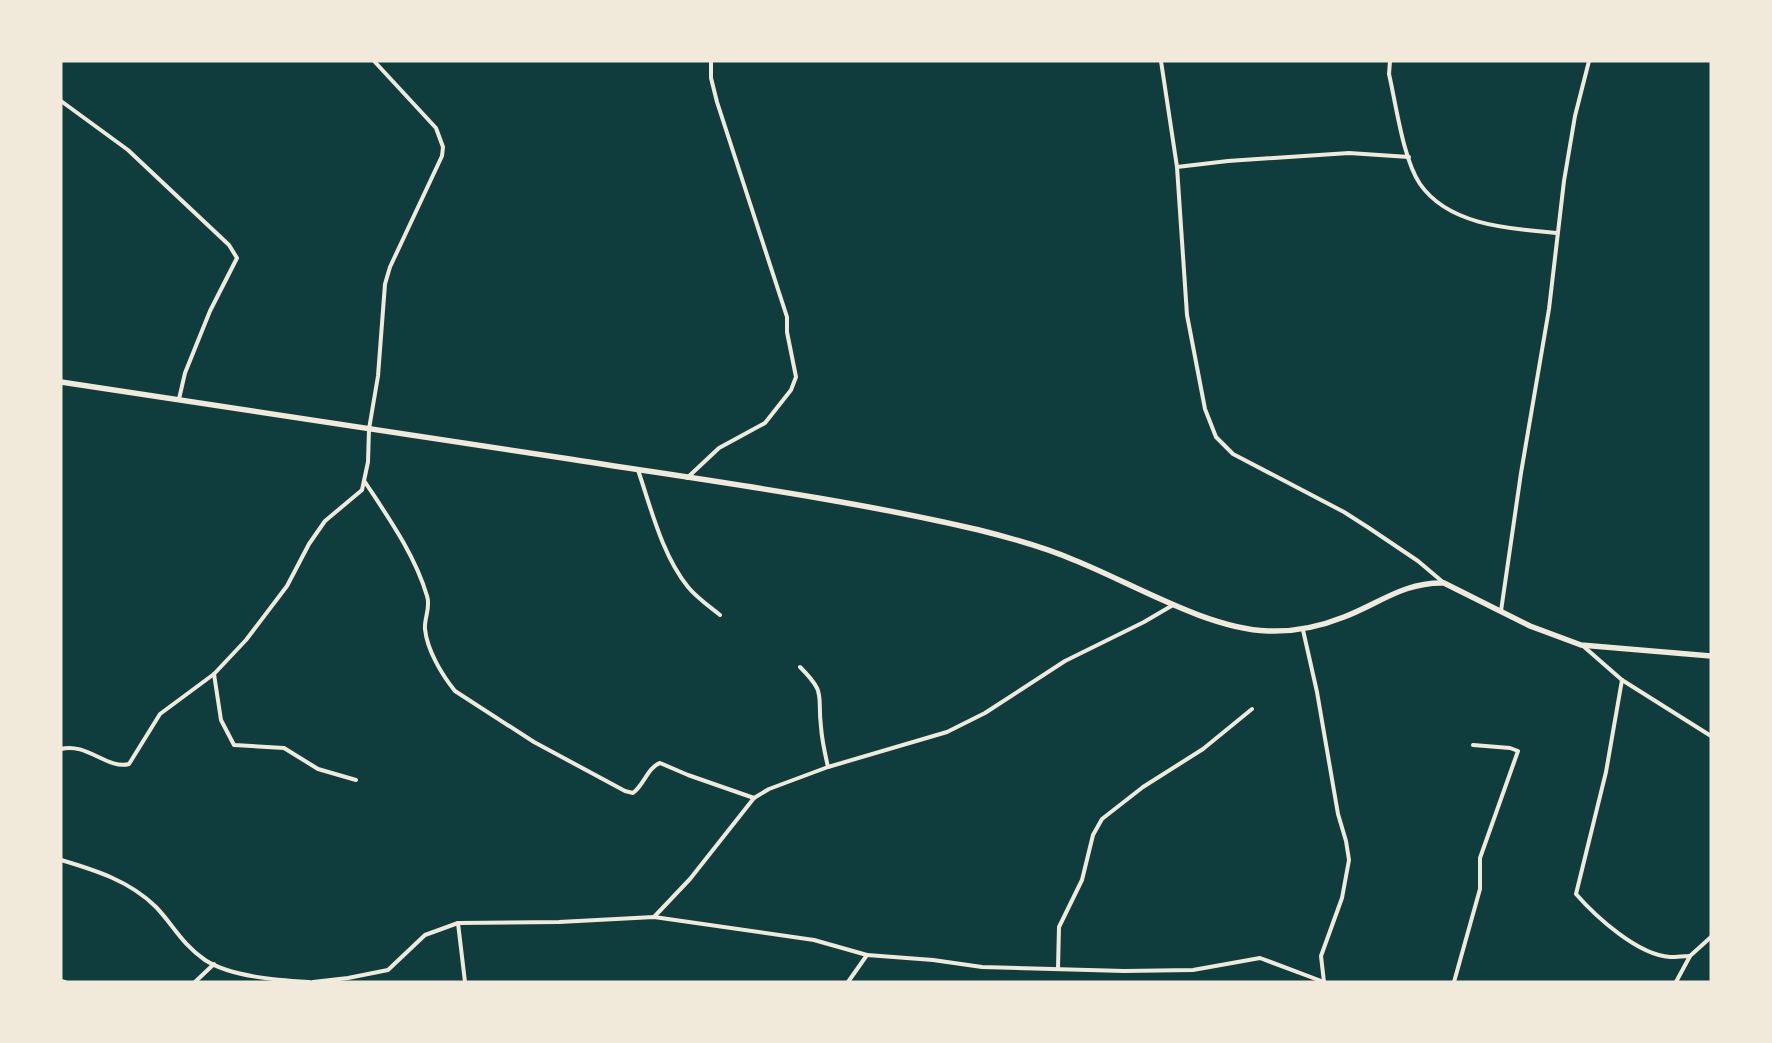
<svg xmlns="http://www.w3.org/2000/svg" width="1772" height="1043" font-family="Mulish,sans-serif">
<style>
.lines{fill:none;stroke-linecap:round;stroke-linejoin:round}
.minor{stroke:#f1e9da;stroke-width:4}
.secondary{stroke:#f1e9da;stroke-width:5.5}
</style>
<rect width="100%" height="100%" fill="#0f3d3e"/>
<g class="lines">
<g class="minor">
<polyline points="1161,61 1177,167 1187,315 1205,409 1216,437 1233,454 1344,512 1369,528 1418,561 1444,583"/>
<path d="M 1390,61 L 1389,74 C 1396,104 1403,159 1420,184 C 1449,226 1512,229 1557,233"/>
<polyline points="61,101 128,150 229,245 237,258 210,311 185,373 179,399"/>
<polyline points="1177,167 1228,161 1349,153 1409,157"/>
<path d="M 638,470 C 651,508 662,555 688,587 C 697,598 709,606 720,615"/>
<polyline points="687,478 719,448 765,423 791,390 796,377 787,332 787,317 717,102 711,78 711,61"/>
<path d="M 365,482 C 388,517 415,555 427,596 C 431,607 424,618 425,629 C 427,650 442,675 455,691 L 534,742 L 625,791 L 633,793 C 644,785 648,767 660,763 L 688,775 L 754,798"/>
<polyline points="1501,611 1521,473 1549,309 1564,181 1575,116 1589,61"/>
<polyline points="1303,630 1317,692 1338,814 1346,841 1349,860 1342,898 1321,956 1324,982"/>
<polyline points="1582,645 1622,680 1711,736"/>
<path d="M 800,667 C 827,694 817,694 821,727 C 822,741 825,754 828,767"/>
<polyline points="214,674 221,720 234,745 284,748 318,769 356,780"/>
<path d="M 1622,680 L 1606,772 L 1576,894 C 1596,917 1638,955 1670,957 C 1677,957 1684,956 1690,956"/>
<path d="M 61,749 C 86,742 108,770 129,764 L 160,714 L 214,674 L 246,640 L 287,586 L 309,544 L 325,521 L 362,490 L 368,462 L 369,429 L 378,376 L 385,284 L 390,267 L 442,156 L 443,147 L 436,128 L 374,61"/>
<path d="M 61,860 C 95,870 130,881 156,907 C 174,926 181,943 205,960 C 231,977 278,980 309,982"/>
<polyline points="654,917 690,879 754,798 769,789 828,767 947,732 985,713 1065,661 1144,622 1173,605"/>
<polyline points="458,923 465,982"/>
<polyline points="1058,968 1059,927 1082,880 1093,835 1102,819 1143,787 1203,749 1252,709"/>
<polyline points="61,981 65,982"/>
<polyline points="195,982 214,964"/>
<polyline points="313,982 348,978 388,970 425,935 458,923 559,922 654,917 814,940 867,955"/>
<polyline points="848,982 867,955 933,960 982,967 1124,971 1193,970 1260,958 1324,982"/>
<polyline points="1454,982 1480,889 1480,858 1518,751 1510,748 1473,745"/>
<polyline points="1676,982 1690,956 1711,937"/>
</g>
<path class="secondary" d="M 61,382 C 229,406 396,433 563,458 C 702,480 842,498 979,530 C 1011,538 1044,547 1074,560 C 1132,583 1207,629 1268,631 C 1294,632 1319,627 1344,617 C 1380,603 1404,582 1444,583 L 1530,626 L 1581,645 L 1711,656"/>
</g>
<rect width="1772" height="1043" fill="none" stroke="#f1e9da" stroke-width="125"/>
</svg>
